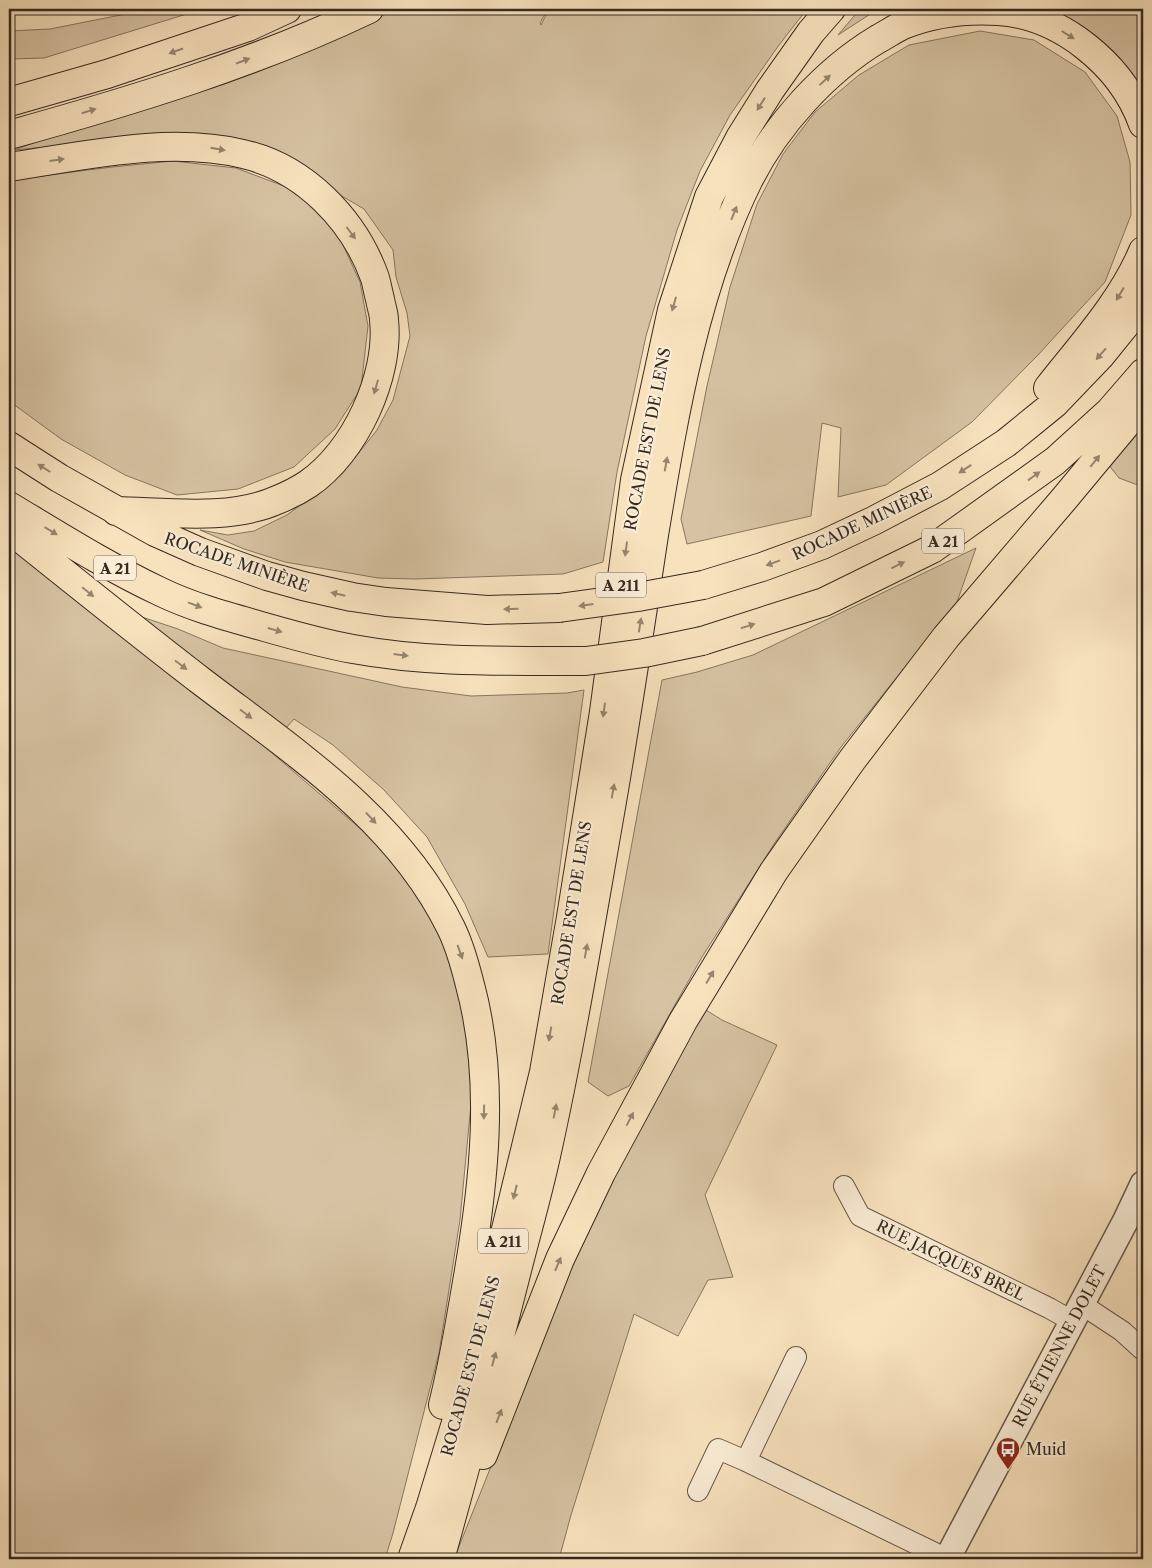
<svg xmlns="http://www.w3.org/2000/svg" width="1152" height="1568" viewBox="0 0 1152 1568" font-family="'Libre Caslon Text',serif">
<rect width="100%" height="100%" fill="#f8e2be"/>
<filter id="stains"><feTurbulence type="fractalNoise" baseFrequency=".004" numOctaves="4"/><feColorMatrix values="0 0 0 0 .2 0 0 0 0 .09 0 0 0 0 .02 0 0 0 .5 -.17"/></filter>
<radialGradient id="worn" r=".72"><stop offset=".6" stop-color="#630" stop-opacity="0"/><stop offset="1" stop-color="#630" stop-opacity=".3"/></radialGradient>
<!-- green -->
<path fill="#d7c3a3" stroke="#867662" d="M 151,9 L 203,9 L 44,58 L 9,59 L 9,31 L 50,29 Z
M 397,9 L 548,9 L 540,23 L 541,25 L 549,9 L 807,9 L 779,45 L 730,115 L 700,171 L 677,230 L 646,336 L 617,472 L 603,562 L 563,574 L 415,579 L 378,578 L 285,562 L 244,549 L 200,530 L 228,535 L 254,531 L 287,515 L 342,474 L 377,430 L 393,400 L 410,336 L 407,313 L 396,277 L 393,250 L 364,209 L 335,192 L 179,135 L 14,150 L 375,19 Z
M 860,9 L 878,9 L 838,35 Z
M 1053,9 L 1143,9 L 1143,89 L 1118,56 L 1084,27 Z
M 980,31 L 1034,40 L 1085,72 L 1117,116 L 1130,162 L 1131,215 L 1105,282 L 1037,356 L 972,422 L 886,485 L 838,497 L 841,428 L 822,423 L 811,516 L 687,544 L 681,519 L 707,386 L 730,287 L 757,204 L 783,154 L 815,112 L 859,75 L 909,45 Z
M 173,161 L 236,168 L 297,191 L 338,234 L 360,282 L 368,326 L 361,388 L 335,429 L 294,467 L 238,489 L 177,495 L 125,475 L 61,439 L 9,401 L 9,180 L 112,167 Z
M 1143,422 L 1143,487 L 1119,478 L 1108,464 Z
M 9,546 L 265,747 L 384,849 L 440,922 L 471,1040 L 471,1104 L 460,1220 L 439,1353 L 393,1533 L 385,1559 L 9,1559 Z
M 976,548 L 957,602 L 841,747 L 776,841 L 702,957 L 629,1086 L 608,1096 L 588,1082 L 662,680 L 697,672 L 753,655 Z
M 139,616 L 178,629 L 223,648 L 402,687 L 471,696 L 567,693 L 584,690 L 548,954 L 488,957 L 465,904 L 427,837 L 384,790 L 333,745 L 294,719 L 286,728 Z
M 701,1007 L 722,1020 L 777,1045 L 705,1195 L 733,1277 L 708,1280 L 678,1336 L 634,1314 L 571,1515 L 559,1559 L 454,1559 L 563,1286 L 601,1201 Z"/>
<g fill="none" stroke-linecap="round" stroke-linejoin="round">
<!-- minor casing -->
<g stroke="#665848" stroke-width="22">
<path id="minor" d="M 844,1186 L 860,1216 L 1049,1308 L 1072,1321
M 1081,1304 L 1122,1331 L 1143,1350
M 746,1461 L 796,1357
M 698,1491 L 718,1449 L 746,1461 L 947,1559"/>
</g>
<!-- tertiary casing -->
<g stroke="#665848" stroke-width="28">
<path id="tertiary" d="M 947,1559 L 1126,1220 L 1143,1184"/>
</g>
<!-- motorway casing -->
<g stroke="#352a20" stroke-width="30">
<path id="motorway" d="M 9,102 L 107,74 L 248,27 L 287,9
M 9,135 C 131,101 254,64 369,9
M 9,167 C 84,156 168,136 243,154 C 304,168 354,219 375,278 C 377,285 378,292 380,299 C 381,306 384,313 384,320 C 390,376 355,452 308,484 C 299,490 287,496 277,500 C 230,521 166,512 116,511
M 1048,388 C 1081,346 1123,300 1143,251
M 9,446 L 59,478 L 155,532 L 200,552 L 267,576 L 303,586 L 352,597 L 386,602 L 487,610 L 559,608
M 9,506 C 59,536 108,567 161,592 C 190,606 222,615 254,624 C 286,633 319,643 353,649 C 418,661 483,661 549,661
M 9,529 C 73,580 136,631 201,681 C 294,752 398,819 451,928 C 460,946 465,965 470,985 C 496,1081 484,1185 467,1282 C 460,1324 453,1365 443,1405
M 703,585 L 762,567 L 822,545 L 873,521 L 940,486 L 1006,443 L 1054,404 L 1101,355 L 1143,303
M 702,641 L 824,602 L 932,549 L 1055,461 L 1110,411 L 1143,373
M 483,1455 L 560,1259 L 601,1173 L 683,1021 L 774,871 L 852,760 L 946,637 L 1064,499 L 1143,404
M 412,1559 L 430,1508 L 472,1370 L 544,1072 L 571,917 L 604,712 L 635,480 L 672,310 L 709,197 L 740,138 L 770,90 L 811,32 L 831,9
M 440,1559 C 466,1466 491,1372 515,1278 C 525,1238 537,1197 546,1156 C 571,1043 590,927 610,813 C 626,721 640,628 654,535 C 674,415 694,291 748,181 C 776,125 825,71 878,39 C 886,35 894,29 903,25 C 933,13 966,9 998,11 C 1061,15 1122,65 1143,124"/>
</g>
<!-- minor -->
<use href="#minor" stroke="#faecd5" stroke-width="20"/>
<!-- tertiary -->
<use href="#tertiary" stroke="#faecd5" stroke-width="25"/>
<!-- motorway -->
<use href="#motorway" stroke="#f8e2be" stroke-width="28"/>
<!-- motorway-bridge casing -->
<g stroke="#352a20" stroke-width="30" stroke-linecap="butt">
<path id="motorway-bridge" d="M 559,608 L 638,597 L 703,585
M 549,661 L 586,661 L 644,653 L 702,641"/>
</g>
<!-- motorway-bridge -->
<use href="#motorway-bridge" stroke="#f8e2be" stroke-width="28"/>
</g>
<!-- one-way arrows -->
<defs><path id="oneway-solid" d="M-6-.8H1V-3.2L6.5 0L1 3.2V.8H-6Z" transform="scale(1.25)"/></defs>
<g fill="#96866f">
<use href="#oneway-solid" transform="translate(1068 35) rotate(32)"/>
<use href="#oneway-solid" transform="translate(176 51) rotate(161)"/>
<use href="#oneway-solid" transform="translate(243 61) rotate(-21)"/>
<use href="#oneway-solid" transform="translate(825 80) rotate(-43)"/>
<use href="#oneway-solid" transform="translate(761 104) rotate(122)"/>
<use href="#oneway-solid" transform="translate(89 111) rotate(-17)"/>
<use href="#oneway-solid" transform="translate(218 149) rotate(10)"/>
<use href="#oneway-solid" transform="translate(57 160) rotate(-8)"/>
<use href="#oneway-solid" transform="translate(734 213) rotate(-68)"/>
<use href="#oneway-solid" transform="translate(351 233) rotate(53)"/>
<use href="#oneway-solid" transform="translate(1120 294) rotate(121)"/>
<use href="#oneway-solid" transform="translate(674 304) rotate(106)"/>
<use href="#oneway-solid" transform="translate(1101 354) rotate(131)"/>
<use href="#oneway-solid" transform="translate(376 387) rotate(106)"/>
<use href="#oneway-solid" transform="translate(1095 461) rotate(-51)"/>
<use href="#oneway-solid" transform="translate(666 464) rotate(-80)"/>
<use href="#oneway-solid" transform="translate(44 468) rotate(-148)"/>
<use href="#oneway-solid" transform="translate(965 469) rotate(147)"/>
<use href="#oneway-solid" transform="translate(1034 476) rotate(-36)"/>
<use href="#oneway-solid" transform="translate(51 531) rotate(31)"/>
<use href="#oneway-solid" transform="translate(626 549) rotate(98)"/>
<use href="#oneway-solid" transform="translate(773 563) rotate(160)"/>
<use href="#oneway-solid" transform="translate(898 565) rotate(-26)"/>
<use href="#oneway-solid" transform="translate(88 592) rotate(39)"/>
<use href="#oneway-solid" transform="translate(338 594) rotate(-167)"/>
<use href="#oneway-solid" transform="translate(195 605) rotate(21)"/>
<use href="#oneway-solid" transform="translate(586 605) rotate(172)"/>
<use href="#oneway-solid" transform="translate(511 609) rotate(179)"/>
<use href="#oneway-solid" transform="translate(640 625) rotate(-81)"/>
<use href="#oneway-solid" transform="translate(748 626) rotate(-18)"/>
<use href="#oneway-solid" transform="translate(275 630) rotate(16)"/>
<use href="#oneway-solid" transform="translate(401 655) rotate(7)"/>
<use href="#oneway-solid" transform="translate(181 665) rotate(37)"/>
<use href="#oneway-solid" transform="translate(604 710) rotate(98)"/>
<use href="#oneway-solid" transform="translate(246 714) rotate(37)"/>
<use href="#oneway-solid" transform="translate(613 791) rotate(-80)"/>
<use href="#oneway-solid" transform="translate(371 818) rotate(47)"/>
<use href="#oneway-solid" transform="translate(586 951) rotate(-80)"/>
<use href="#oneway-solid" transform="translate(460 952) rotate(70)"/>
<use href="#oneway-solid" transform="translate(710 977) rotate(-59)"/>
<use href="#oneway-solid" transform="translate(550 1034) rotate(100)"/>
<use href="#oneway-solid" transform="translate(555 1111) rotate(-79)"/>
<use href="#oneway-solid" transform="translate(484 1112) rotate(91)"/>
<use href="#oneway-solid" transform="translate(630 1119) rotate(-62)"/>
<use href="#oneway-solid" transform="translate(515 1192) rotate(104)"/>
<use href="#oneway-solid" transform="translate(558 1264) rotate(-67)"/>
<use href="#oneway-solid" transform="translate(494 1359) rotate(-75)"/>
<use href="#oneway-solid" transform="translate(499 1416) rotate(-69)"/>
</g>
<!-- icons -->
<defs>
<g id="bus-pin" transform="scale(1.25)"><path d="M0 17L-7.5 6A9.5 9.5 0 1 1 7.5 6Z" fill="#8f2418" stroke="#faecd5"/><path d="M-5-6H5V4H4V6H2V4H-2V6H-4V4H-5ZM-3.5-4V0h7V-4ZM-3.5 1.2v1.5H-2V1.2ZM2 1.2v1.5H3.5V1.2Z" fill="#fff"/></g>
</defs>
<g fill-rule="evenodd">
<use href="#bus-pin" x="1008" y="1449"/>
</g>
<g text-anchor="middle" dominant-baseline="central" stroke-width="4.5" stroke-linejoin="round" paint-order="stroke">
<!-- shield labels -->
<g fill="#faecd5" stroke="#706456" stroke-width="1">
<rect x="922" y="528.5" width="42" height="25" rx="4"/>
<rect x="94" y="555.5" width="42" height="25" rx="4"/>
<rect x="596" y="572.5" width="50" height="25" rx="4"/>
<rect x="478" y="1228.5" width="50" height="25" rx="4"/>
</g>
<g font-size="15" font-weight="bold" fill="#352a20">
<text x="943" y="541">A 21</text>
<text x="115" y="568">A 21</text>
<text x="621" y="585">A 211</text>
<text x="503" y="1241">A 211</text>
</g>
<!-- street labels -->
<g font-size="16" fill="#352a20" stroke="#faecd5">
<text transform="translate(647 439) rotate(-79)">ROCADE EST DE LENS</text>
<text transform="translate(862 523) rotate(-25)">ROCADE MINIÈRE</text>
<text transform="translate(237 562) rotate(19)">ROCADE MINIÈRE</text>
<text transform="translate(571 913) rotate(-81)">ROCADE EST DE LENS</text>
<text transform="translate(951 1260) rotate(26)">RUE JACQUES BREL</text>
<text transform="translate(1059 1346) rotate(-62)">RUE ÉTIENNE DOLET</text>
<text transform="translate(470 1366) rotate(-75)">ROCADE EST DE LENS</text>
</g>
<!-- poi labels -->
<g font-size="16" fill="#352a20" stroke="#faecd5" text-anchor="start">
<text x="1026" y="1449">Muid</text>
</g>
</g>
<!-- margin -->
<rect width="1152" height="1568" fill="none" stroke="#f8e2be" stroke-width="30"/>
<rect x="10" y="10" width="1132" height="1548" fill="none" stroke="#352a20" stroke-width="2.5"/>
<rect x="15" y="15" width="1122" height="1538" fill="none" stroke="#352a20"/>
<rect width="100%" height="100%" filter="url(#stains)"/>
<rect width="100%" height="100%" fill="url(#worn)"/>
</svg>
